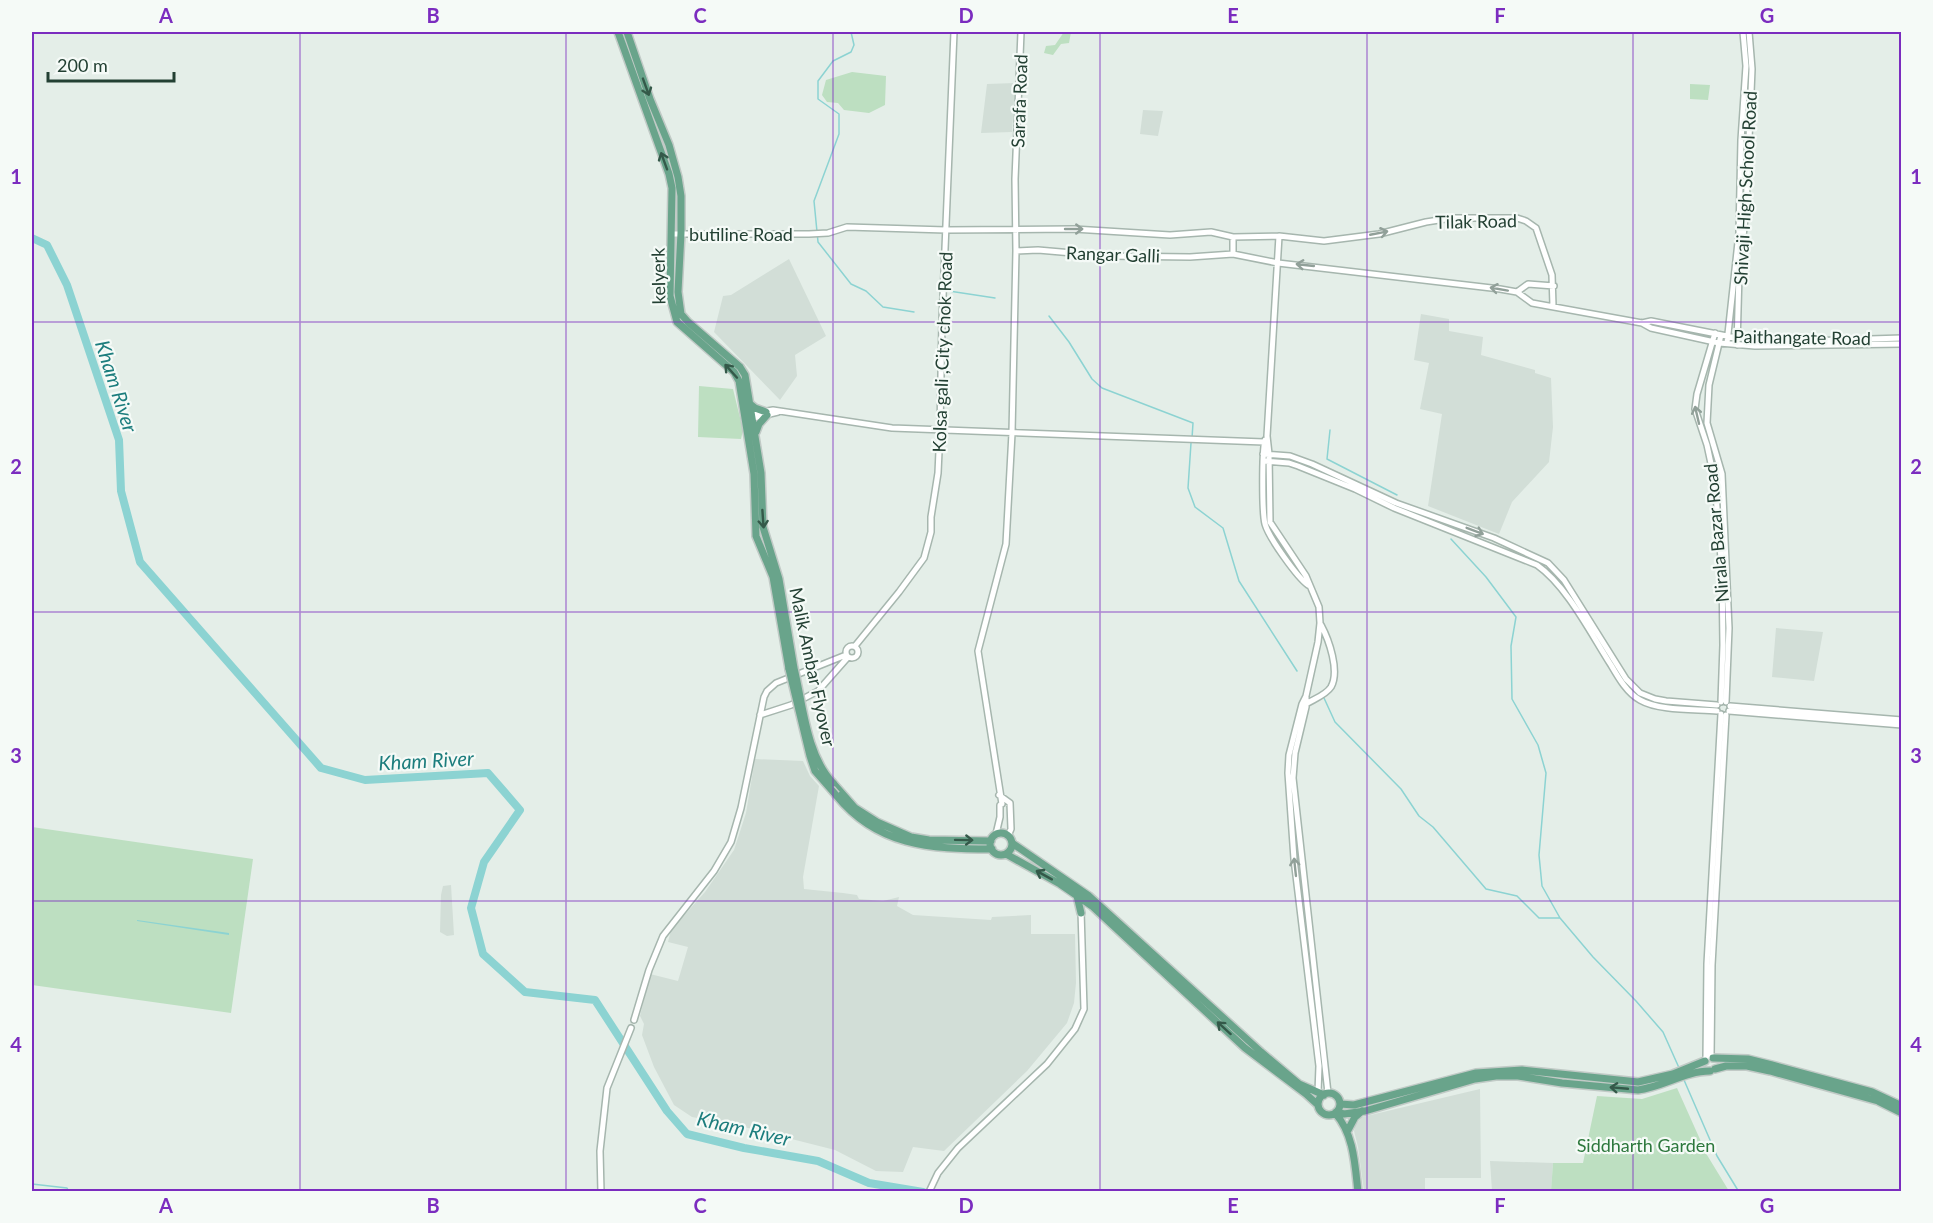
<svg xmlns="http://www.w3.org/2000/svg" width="1933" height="1223" viewBox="0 0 1933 1223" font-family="Lato,sans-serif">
<rect width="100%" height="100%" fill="#e4eee8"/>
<!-- built -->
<path fill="#d2ded7" d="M 1015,83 L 1012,132 L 981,133 L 987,84 Z
M 1143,110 L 1163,111 L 1158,136 L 1140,134 Z
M 789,259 L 826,336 L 795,355 L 797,376 L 780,400 L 714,332 L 723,296 L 731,295 Z
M 1421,314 L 1449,319 L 1449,331 L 1483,337 L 1481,355 L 1535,370 L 1535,373 L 1551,378 L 1553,427 L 1549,462 L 1512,502 L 1499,534 L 1428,506 L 1442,414 L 1420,409 L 1429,363 L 1414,360 Z
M 1776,628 L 1823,632 L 1814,681 L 1772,677 Z
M 755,759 L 803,761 L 810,776 L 819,786 L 803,877 L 804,889 L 843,893 L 857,895 L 859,899 L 883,901 L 899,897 L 897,906 L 913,915 L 991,920 L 992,917 L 1031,915 L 1031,934 L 1075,934 L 1076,983 L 1074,1003 L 1067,1023 L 1027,1071 L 944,1151 L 913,1147 L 903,1172 L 876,1171 L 835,1150 L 736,1125 L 692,1117 L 674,1105 L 654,1067 L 642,1035 L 644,1024 L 640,1016 L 650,974 L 678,981 L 688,947 L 668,942 L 671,930 L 705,892 L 734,850 L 746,813 Z
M 451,885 L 454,935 L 447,936 L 440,932 L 441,895 L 443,886 Z
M 1480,1089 L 1481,1178 L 1425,1178 L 1425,1191 L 1364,1191 L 1358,1147 L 1354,1131 L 1355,1126 L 1362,1117 Z
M 1490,1161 L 1553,1163 L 1551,1191 L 1492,1191 Z"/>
<!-- green -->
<path fill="#bddfc1" d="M 1064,32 L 1071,32 L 1069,43 L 1061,44 L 1053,55 L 1044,53 L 1046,46 L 1055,45 Z
M 852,72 L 886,76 L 885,105 L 869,113 L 844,110 L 838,103 L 827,102 L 822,95 L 826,80 Z
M 1690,84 L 1710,85 L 1708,100 L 1690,99 Z
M 699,386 L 733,389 L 743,430 L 741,439 L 698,437 Z
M 32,827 L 253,859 L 231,1013 L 32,985 Z
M 1677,1088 L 1707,1155 L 1729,1191 L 1551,1191 L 1553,1163 L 1583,1163 L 1597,1096 L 1642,1099 Z"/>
<!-- water -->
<path fill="#8cd3d2" d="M 137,920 L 229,933 L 229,935 L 137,921 Z"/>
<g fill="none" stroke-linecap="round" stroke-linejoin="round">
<!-- stream -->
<path stroke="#8cd3d2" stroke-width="1.5" d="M 851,32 L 854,45 L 851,52 L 833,61 L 818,81 L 818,99 L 839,114 L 839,134 L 814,201 L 818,242 L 851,284 L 866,291 L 883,307 L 914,312
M 949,291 L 995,298
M 1049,316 L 1069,342 L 1092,379 L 1102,388 L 1193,423 L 1192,438
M 1330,430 L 1327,459 L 1397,495
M 1191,443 L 1188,488 L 1195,507 L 1223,528 L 1239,581 L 1297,671
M 1451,539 L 1486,577 L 1516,617 L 1511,646 L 1512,699 L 1538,745 L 1546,773 L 1539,855 L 1542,886 L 1560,918
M 1324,698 L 1335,722 L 1401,789 L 1419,816 L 1433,827 L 1486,889 L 1517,896 L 1539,918 L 1560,918 L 1593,957 L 1636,1001 L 1663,1032 L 1680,1070
M 1684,1080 L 1717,1156 L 1739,1192
M 32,1184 L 67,1188 L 69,1192"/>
<!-- river -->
<path stroke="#8cd3d2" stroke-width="8" d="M 32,238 L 47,245 L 67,285 L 119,440 L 121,491 L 140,562 L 321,768 L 365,780 L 488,773 L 520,810 L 484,862 L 471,908 L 483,954 L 525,992 L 595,1000 L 667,1111 L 687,1134 L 744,1148 L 818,1161 L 869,1183 L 923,1192"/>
<!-- minor casing -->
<g stroke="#a6b6ae" stroke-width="8">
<path id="minor" d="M 672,234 L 809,234 L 828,233 L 847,227 L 946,230 L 1074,229 L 1170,235 L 1211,232 L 1233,237 L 1279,236 L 1324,241 L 1379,234 L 1426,222 L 1452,218 L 1517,218 L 1526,221 L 1536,228 L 1552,275 L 1553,306
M 1279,236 L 1267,436 L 1269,454 L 1270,522 L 1306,576 L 1319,607 L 1320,623 L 1318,642 L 1306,696 L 1306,707 L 1295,753 L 1293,778 L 1328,1093
M 1233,237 L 1233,254
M 1016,251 L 1038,250 L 1107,256 L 1190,257 L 1233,254 L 1278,263 L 1500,289 L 1517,292 L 1532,303 L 1642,323 L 1651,321 L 1737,338 L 1806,341 L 1902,338
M 1517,292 L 1528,284 L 1554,286
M 1642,323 L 1651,328 L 1719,343 L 1755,346 L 1902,344
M 1715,333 L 1697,394 L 1695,409 L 1707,445 L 1715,482 L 1722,572 L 1723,645 L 1721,702
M 1721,335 L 1709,385 L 1707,423 L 1722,474 L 1729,628 L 1726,702
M 1727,343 L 1739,233 L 1741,140 L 1746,66 L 1743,32
M 1737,345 L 1739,274 L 1746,209 L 1752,69 L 1749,32
M 748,414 L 773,410 L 892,428 L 1264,442
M 749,419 L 778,412
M 1265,440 C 1262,452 1262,512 1265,524 C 1269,538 1297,577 1308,585
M 1263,454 L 1290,456 L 1312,464 L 1396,503 L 1494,538 L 1548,563 L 1564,580 L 1626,679 L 1640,693 L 1655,699 L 1666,701 L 1717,705
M 1263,461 L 1289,463 L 1298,466 L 1355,489 L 1394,508 L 1537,565 C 1567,586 1591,634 1611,665 C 1618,677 1627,693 1640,700 C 1659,711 1695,709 1717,711
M846 652a6 6 0 1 1 12 0a6 6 0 1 1-12 0Z
M 855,646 L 899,592 L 924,558 L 931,532 L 931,517 L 938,473 L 940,429 L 942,321 L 954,32
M 1306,696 L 1302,704 L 1289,755 L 1288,773 L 1294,859 L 1319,1066 L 1318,1092
M 1306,704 C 1314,699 1326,695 1331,687 C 1340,671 1329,640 1321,625
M 1730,706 L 1902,720
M 1729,711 L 1902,725
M 760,715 L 791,705 L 818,691 L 848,657
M 999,795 L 1010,803 L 1011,829 L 1008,836
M 996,834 L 1000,817 L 1000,805 L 1002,804 L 978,651 L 1006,544 L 1012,433 L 1016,251 L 1015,179 L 1021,32
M 634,1020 L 649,970 L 663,936 L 714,871 L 731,842 L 741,808 L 764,697 L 767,691 L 776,683 L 846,655
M 1711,1057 L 1712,965 L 1726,715
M 1706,1059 L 1707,964 L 1721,714
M 601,1192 L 600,1151 L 607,1088 L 631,1028
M 929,1192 L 938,1173 L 958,1148 L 1047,1064 L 1075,1029 L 1084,1009 L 1081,911"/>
</g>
<!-- major casing -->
<g stroke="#c1cac6" stroke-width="10">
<path id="major" d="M 618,32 L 669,174 L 672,188 L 670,296 L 677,322 L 734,372 L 739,381 L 754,474 L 756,536 L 773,577 L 789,669
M 627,32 L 650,99 L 669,145 L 678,177 L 681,196 L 681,233 L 678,292 L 681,314 L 688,322 L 740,367 L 745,375 L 761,473 L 763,527 L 779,579 L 794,668
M 750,404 L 755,408 L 766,412
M 756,432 L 759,424 L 767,415
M 833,783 L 855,808 L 877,822 L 911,837 L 929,840 L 991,841
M 836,795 C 877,846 930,849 992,849
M990 844a11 11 0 1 1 22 0a11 11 0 1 1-22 0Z
M 1012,843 L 1089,896 L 1261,1052 L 1299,1084 L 1324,1095
M 1006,854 L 1060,884 L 1092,906 L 1245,1048 L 1306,1094 L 1318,1105
M 1077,896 L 1081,913
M 1713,1058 L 1748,1059 L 1772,1065 L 1872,1092 L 1902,1106
M 1715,1069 L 1726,1066 L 1747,1066 L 1770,1071 L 1878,1101 L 1902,1113
M1318 1104a11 11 0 1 1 22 0a11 11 0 1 1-22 0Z
M 1340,1104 L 1354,1105 L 1476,1073 L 1522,1070 L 1638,1082 L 1673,1074 L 1705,1061
M 1336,1112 L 1344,1114 L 1365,1111 L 1475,1079 L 1496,1076 L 1518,1076 L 1562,1083 L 1638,1090 C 1663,1087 1685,1071 1710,1071
M 1335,1113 C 1354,1134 1355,1165 1358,1192
M 1347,1132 L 1355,1117 L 1362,1111"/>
</g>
<!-- minor -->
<use href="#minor" stroke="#fff" stroke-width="5"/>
<!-- major -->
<use href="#major" stroke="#69a48b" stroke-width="7"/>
<!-- major-bridge casing -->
<g stroke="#c1cac6" stroke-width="10" stroke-linecap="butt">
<path id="major-bridge" d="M 794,668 C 803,704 806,755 833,783
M 789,669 L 810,756 L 815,771 L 836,795"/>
</g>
<!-- major-bridge -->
<use href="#major-bridge" stroke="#69a48b" stroke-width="7"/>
</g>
<!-- one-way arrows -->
<defs><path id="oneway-shaft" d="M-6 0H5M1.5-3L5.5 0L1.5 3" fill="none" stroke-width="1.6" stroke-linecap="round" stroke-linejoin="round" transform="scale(1.5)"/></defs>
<g stroke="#345949">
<use href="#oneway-shaft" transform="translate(646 87) rotate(70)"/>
<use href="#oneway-shaft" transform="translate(664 161) rotate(-110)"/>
<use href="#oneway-shaft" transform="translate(731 371) rotate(-132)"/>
<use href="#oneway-shaft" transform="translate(763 519) rotate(86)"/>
<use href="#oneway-shaft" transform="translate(964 840) rotate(1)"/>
<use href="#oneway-shaft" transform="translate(1044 875) rotate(-151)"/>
<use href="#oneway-shaft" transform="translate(1224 1028) rotate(-138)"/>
<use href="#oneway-shaft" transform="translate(1619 1088) rotate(-175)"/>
</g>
<g stroke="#91a099">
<use href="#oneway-shaft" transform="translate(1074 229)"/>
<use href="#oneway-shaft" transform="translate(1379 233) rotate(-11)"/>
<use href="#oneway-shaft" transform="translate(1305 265) rotate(-174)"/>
<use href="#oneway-shaft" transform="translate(1499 289) rotate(-170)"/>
<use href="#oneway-shaft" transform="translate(1697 415) rotate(-103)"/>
<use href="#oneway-shaft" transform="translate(1475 531) rotate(21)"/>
<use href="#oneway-shaft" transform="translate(1295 867) rotate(-96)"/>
</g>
<!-- grid -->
<path fill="none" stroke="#7b2cbf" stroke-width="1.5" stroke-opacity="0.55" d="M 300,32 L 300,1192M 566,32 L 566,1192M 833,32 L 833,1192M 1100,32 L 1100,1192M 1367,32 L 1367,1192M 1633,32 L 1633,1192M 32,322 L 1902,322M 32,612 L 1902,612M 32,901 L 1902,901"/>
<g text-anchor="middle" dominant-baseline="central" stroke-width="4.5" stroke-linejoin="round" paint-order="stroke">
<!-- street labels -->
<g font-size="18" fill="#234033" stroke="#f5faf7">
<text transform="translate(1019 101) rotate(-88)">Sarafa Road</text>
<text transform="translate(1745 188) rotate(-87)">Shivaji High School Road</text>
<text transform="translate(1476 221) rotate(-1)">Tilak Road</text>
<text x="741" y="234">butiline Road</text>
<text transform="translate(1113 254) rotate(2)">Rangar Galli</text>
<text transform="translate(658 276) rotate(-91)">kelyerk</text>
<text transform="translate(1802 337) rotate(1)">Paithangate Road</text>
<text transform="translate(942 352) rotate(-88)">Kolsa gali ,City chok Road</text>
<text transform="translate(1716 533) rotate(-95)">Nirala Bazar Road</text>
<text transform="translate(813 667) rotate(78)">Malik Ambar Flyover</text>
</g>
<!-- park labels -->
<g font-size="18" fill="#2d783d" stroke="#f5faf7">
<text x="1646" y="1145">Siddharth Garden</text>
</g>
<!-- water labels -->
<g font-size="20" font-style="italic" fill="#1c7d7d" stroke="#f5faf7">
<text transform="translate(117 386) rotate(72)">Kham River</text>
<text transform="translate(426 760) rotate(-3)">Kham River</text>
<text transform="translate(744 1128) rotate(13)">Kham River</text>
</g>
</g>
<!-- border -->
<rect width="1933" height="1223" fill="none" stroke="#f5faf7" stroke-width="66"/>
<!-- scale -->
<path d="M48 72v9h126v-9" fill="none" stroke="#234033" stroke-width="3"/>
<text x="57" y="72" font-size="18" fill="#234033" stroke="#f5faf7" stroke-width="4.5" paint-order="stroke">200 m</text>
<rect x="33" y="33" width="1867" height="1157" fill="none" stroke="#7b2cbf" stroke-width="2"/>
<g font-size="20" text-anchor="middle" font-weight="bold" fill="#7b2cbf">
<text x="166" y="23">A</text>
<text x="433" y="23">B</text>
<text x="700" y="23">C</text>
<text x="966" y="23">D</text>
<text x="1233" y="23">E</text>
<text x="1500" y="23">F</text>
<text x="1767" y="23">G</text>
<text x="16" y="184">1</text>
<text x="1916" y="184">1</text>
<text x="16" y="474">2</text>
<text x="1916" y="474">2</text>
<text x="16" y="763">3</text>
<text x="1916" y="763">3</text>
<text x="16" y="1052">4</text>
<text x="1916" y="1052">4</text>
<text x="166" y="1213">A</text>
<text x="433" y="1213">B</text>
<text x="700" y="1213">C</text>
<text x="966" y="1213">D</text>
<text x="1233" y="1213">E</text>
<text x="1500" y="1213">F</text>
<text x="1767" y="1213">G</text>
</g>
</svg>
